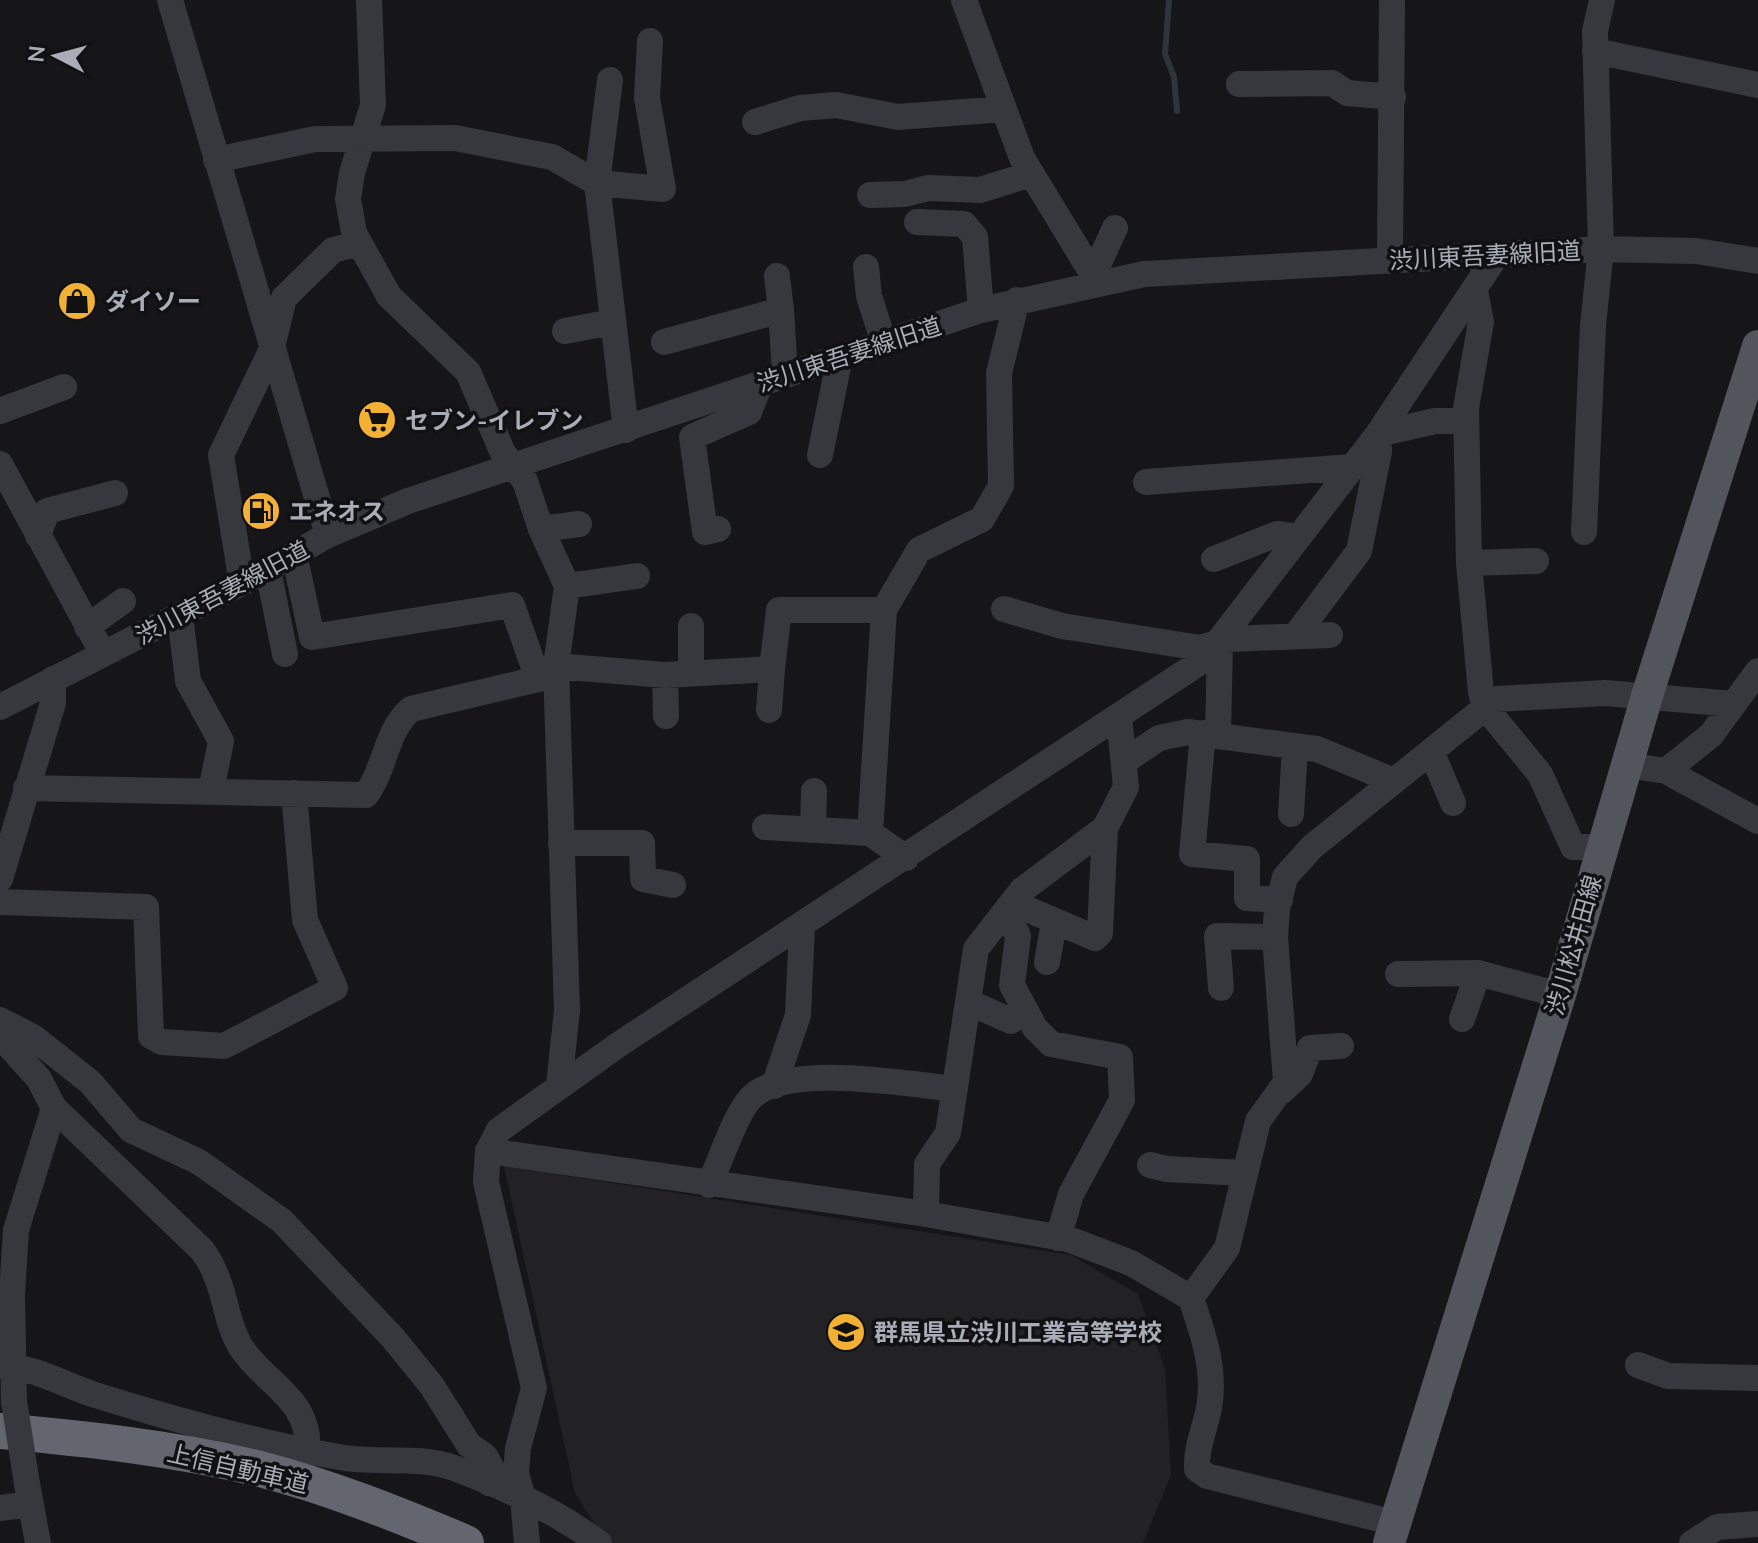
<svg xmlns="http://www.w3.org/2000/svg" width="1758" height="1543" viewBox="0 0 1758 1543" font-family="Mulish,'Noto Sans JP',sans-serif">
<rect width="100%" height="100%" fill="#161618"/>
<!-- built -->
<path fill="#222225" d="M 504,1166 L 1071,1255 L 1138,1294 L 1165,1369 L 1171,1475 L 1143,1543 L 614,1543 L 602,1536 L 575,1493 Z"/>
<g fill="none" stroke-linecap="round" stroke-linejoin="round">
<!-- stream -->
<path stroke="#2c353c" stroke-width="6" d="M 1169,0 L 1165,54 L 1174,77 L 1177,111"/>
<!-- minor -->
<path stroke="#37383d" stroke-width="26" d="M 170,0 L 328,535
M 369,0 L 373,105 L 352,173 L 348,199 L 354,233 L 389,296 L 468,372 L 503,453 L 525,481 L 541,529 L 567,586 L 556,666 L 567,1010 L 559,1085
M 964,0 L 1022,158 L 1098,283
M 1595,51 L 1758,85
M 610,80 L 597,183 L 626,430
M 1239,84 L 1332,83 L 1347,93 L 1393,97
M 755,122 L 800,108 L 836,105 L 898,117 L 1004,109
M 216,160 L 315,139 L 455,138 L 552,157 L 597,183 L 663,189 L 647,98 L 650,41
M 870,195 L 905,194 L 928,188 L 980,190 L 1031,174
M 917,222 L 964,224 L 975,237 L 981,310
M 1390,261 L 1392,0
M 866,267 L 869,296 L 884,343
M 1098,283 L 1097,267 L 1115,228
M 1475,291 L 1481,322 L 1466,408 L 1469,563 L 1481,692 L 1485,707 L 1540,774 L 1573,847 L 1601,847
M 781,310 L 785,374
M 565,331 L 612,322
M 664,342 L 781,310 L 777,276
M 0,411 L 64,387
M 820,455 L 840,357
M 0,464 L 103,654
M 1146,482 L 1352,467
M 541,529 L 579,524
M 718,529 L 705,532 L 692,437 L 749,412 L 760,384
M 1584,532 L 1593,325 L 1601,249 L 1595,31 L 1602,0
M 38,536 L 47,511 L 115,493
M 294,554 L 312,637 L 512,605 L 538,679
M 1214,559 L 1277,534 L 1299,537
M 1469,563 L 1536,561
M 268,570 L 285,654
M 242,583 L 221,455 L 271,351 L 284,298 L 333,250 L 359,243
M 567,586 L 637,576
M 1004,609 L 1062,626 L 1200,648 L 1231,639 L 1330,635
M 180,615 L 188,681 L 221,741 L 211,791
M 691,626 L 691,673
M 87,627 L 123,601
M 1296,635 L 1359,551 L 1379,452 L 1378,434 L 1435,421 L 1466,421
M 665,675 L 666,716
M 0,707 L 242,583 L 328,535 L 408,501 L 981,310 L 1144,274 L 1601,249 L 1696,251 L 1758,261
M 769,710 L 772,669
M 1203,733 L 1192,854 L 1247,859 L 1247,898 L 1280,900
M 1218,736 L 1220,641
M 1431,751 L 1453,803
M 1125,761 L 1159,738 L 1188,732 L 1317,749 L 1394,781
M 1627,765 L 1666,771 L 1758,821
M 1666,771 L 1711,735 L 1758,671
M 26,788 L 366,795 C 386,768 385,731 411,709 L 547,677 L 556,666 L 665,675 L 772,669 L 779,610 L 884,610
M 1291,814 L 1295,748
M 765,827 L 870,833 L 906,858
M 813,829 L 814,791
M 870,833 L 884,610 L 919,550 L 982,519 L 1001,486 L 999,373 L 1017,300
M 561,843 L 642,843 L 643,879 L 673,885
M 0,879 L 53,703 L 53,679
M 0,902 L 146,907 L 151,1036 L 162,1042 L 224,1046 L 335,988 L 305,920 L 294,793
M 1013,903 L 1095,938 L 1100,933 L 1105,828
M 1006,912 L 1018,936 L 1012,985 L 1035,1028 L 1051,1044 L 1120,1057 L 1122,1100 L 1071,1194 L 1058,1238
M 1047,962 L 1054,923
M 1478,973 L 1560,995
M 1398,974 L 1478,973 L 1462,1019
M 1221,988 L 1217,936 L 1275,937
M 968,1002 L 1011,1021
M 0,1020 L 33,1037 L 90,1082 L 131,1130 L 199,1162 L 282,1221 L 393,1338 L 432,1386 L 469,1445 L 485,1456 L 492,1469 L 489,1483
M 0,1036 L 39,1079 L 54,1108 L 202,1250 C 227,1284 223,1317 240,1346 C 264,1384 312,1399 307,1451
M 774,1086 L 798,1015 L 802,926
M 1282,1091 L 1300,1074 L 1310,1048 L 1341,1046
M 488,1151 L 926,1214 L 1068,1239 L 1131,1263 L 1191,1298 C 1203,1335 1216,1368 1209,1408 C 1205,1429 1196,1447 1197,1469 L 1207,1476 L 1395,1523
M 1150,1165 L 1167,1169 L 1245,1173
M 709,1185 C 721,1160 733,1120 749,1100 C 780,1061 909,1084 955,1089
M 926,1214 L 927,1164 L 948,1133 L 976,949 L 1022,890 L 1105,828 L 1126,787 L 1119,716
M 1191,1298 L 1227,1248 L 1258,1121 L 1286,1082 L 1275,937 L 1277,909 L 1285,877 L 1312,847 L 1496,699 L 1605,693 L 1733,704
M 1638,1365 L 1668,1376 L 1758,1378
M 0,1366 C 33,1366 62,1384 92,1394 C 172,1419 256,1443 339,1457 C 376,1464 418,1455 454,1468 C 505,1487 554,1510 599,1543
M 14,1401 L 12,1295 L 16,1230 L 54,1108
M 27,1484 L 38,1543
M 0,1508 L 31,1504
M 527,1543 L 523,1498 L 516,1474 L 518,1448 L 534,1388 L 486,1182 L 488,1151 L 499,1130 L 618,1045 L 1205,659 L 1378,434 L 1496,256
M 1692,1543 L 1717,1527 L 1758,1524"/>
<!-- major -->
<path stroke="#53555c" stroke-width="32" d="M 1389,1543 L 1560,995 L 1647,696 L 1758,346"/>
<!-- highway -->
<path stroke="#63666e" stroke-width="36" d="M 0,1431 C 87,1439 174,1448 260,1469 C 330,1487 399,1515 466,1543"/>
<!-- minor-bridge -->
<path stroke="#37383d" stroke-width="26" d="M 14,1401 L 27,1484"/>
</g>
<!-- icons -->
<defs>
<g id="shop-disc" transform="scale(2)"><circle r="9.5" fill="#f2b134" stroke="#111113"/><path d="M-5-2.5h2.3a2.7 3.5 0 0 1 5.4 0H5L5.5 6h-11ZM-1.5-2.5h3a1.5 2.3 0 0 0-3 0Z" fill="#111"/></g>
<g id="supermarket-disc" transform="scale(2)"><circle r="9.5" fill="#f2b134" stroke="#111113"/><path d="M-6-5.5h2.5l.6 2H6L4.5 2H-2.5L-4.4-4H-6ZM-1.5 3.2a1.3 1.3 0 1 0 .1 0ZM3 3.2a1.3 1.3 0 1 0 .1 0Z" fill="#111"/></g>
<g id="fuel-disc" transform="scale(2)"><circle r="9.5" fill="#f2b134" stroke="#111113"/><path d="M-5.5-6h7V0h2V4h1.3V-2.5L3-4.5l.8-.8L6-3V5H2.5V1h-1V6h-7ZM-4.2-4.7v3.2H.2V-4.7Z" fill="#111"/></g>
<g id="school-disc" transform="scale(2)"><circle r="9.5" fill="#f2b134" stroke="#111113"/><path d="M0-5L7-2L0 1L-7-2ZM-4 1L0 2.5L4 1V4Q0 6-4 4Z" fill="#111"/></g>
</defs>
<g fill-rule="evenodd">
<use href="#shop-disc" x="77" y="301"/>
<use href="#supermarket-disc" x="377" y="420"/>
<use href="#fuel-disc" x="261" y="511"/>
<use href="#school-disc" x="846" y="1332"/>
</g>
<g text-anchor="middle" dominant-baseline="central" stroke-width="7" stroke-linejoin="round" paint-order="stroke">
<!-- street labels -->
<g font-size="24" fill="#a8adb8" stroke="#111113">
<text transform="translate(1485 255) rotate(-3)">渋川東吾妻線旧道</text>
<text transform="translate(849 354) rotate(-18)">渋川東吾妻線旧道</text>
<text transform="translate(222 592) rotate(-28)">渋川東吾妻線旧道</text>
<text transform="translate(1573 945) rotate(-74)">渋川松井田線</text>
<text transform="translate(238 1468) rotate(13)">上信自動車道</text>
</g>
<!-- poi labels -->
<g font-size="24" font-weight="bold" fill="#a8adb8" stroke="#111113" text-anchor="start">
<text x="105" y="301">ダイソー</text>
<text x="405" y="420">セブン-イレブン</text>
<text x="289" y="511">エネオス</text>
<text x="874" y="1332">群馬県立渋川工業高等学校</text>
</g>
</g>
<!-- north arrow -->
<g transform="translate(56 56) rotate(276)" stroke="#111113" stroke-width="6" paint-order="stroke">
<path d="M0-6L14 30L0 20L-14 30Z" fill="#a8adb8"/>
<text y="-12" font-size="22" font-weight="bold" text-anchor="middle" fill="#a8adb8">N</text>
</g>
</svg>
